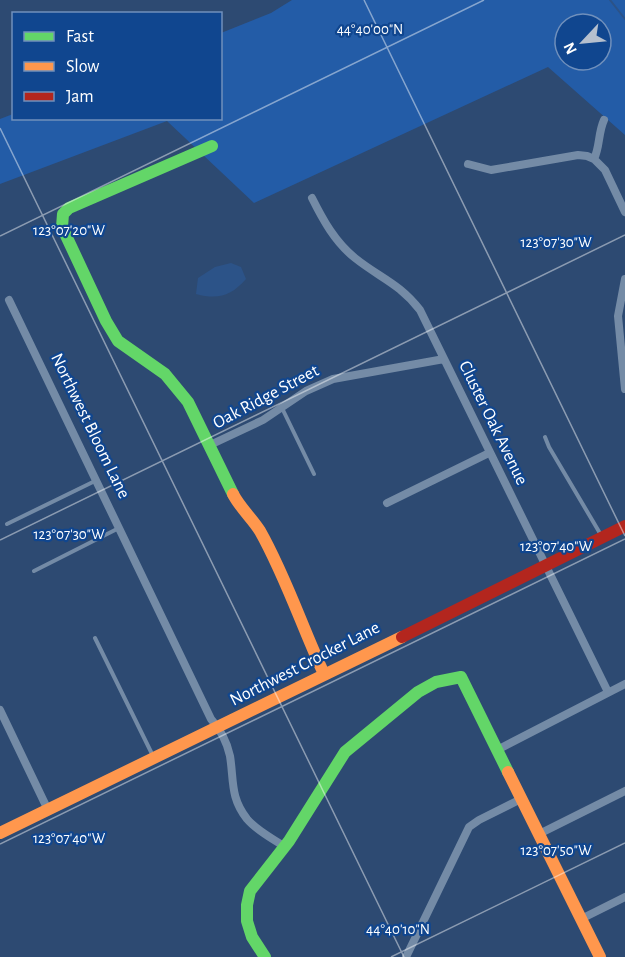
<svg xmlns="http://www.w3.org/2000/svg" width="625" height="957" viewBox="0 0 625 957" font-family="'Alegreya Sans',sans-serif">
<rect width="100%" height="100%" fill="#2d4a72"/>
<!-- green -->
<path fill="#235ca7" fill-rule="evenodd" d="M 292,0 L 625,0 L 625,135 L 548,67 L 254,203 L 167,121 L 0,184 L 0,119 L 13,114 L 14,118 L 220,118 L 221,33 L 271,13 ZM 565,24 L 601,24 L 601,60 L 565,60 Z"/>
<!-- water -->
<path fill="#2c5388" d="M 231,263 L 241,267 L 246,279 C 231,296 218,300 196,294 L 198,278 L 215,267 Z"/>
<g fill="none" stroke-linecap="round" stroke-linejoin="round">
<!-- stream -->
<path stroke="#2c5388" stroke-width="2" d="M 610,0 L 625,19"/>
<!-- lane -->
<path stroke="#748ba6" stroke-width="4" d="M 282,408 L 314,474
M 545,437 L 549,447 L 601,535
M 7,524 L 97,480
M 34,571 L 119,528
M 95,638 L 154,758"/>
<!-- street -->
<path stroke="#748ba6" stroke-width="8" d="M 594,159 C 600,147 598,133 604,120
M 468,164 L 491,170 L 578,155 L 587,156 L 594,159 L 605,170 L 625,212
M 312,198 C 323,220 335,242 355,258 C 380,278 399,283 420,310 L 608,692
M 625,279 L 618,316 L 625,389
M 9,300 L 211,719 C 220,729 227,742 230,756 C 234,781 230,797 247,819 C 257,831 272,838 285,847
M 210,445 L 263,420 L 306,391 L 333,379 L 444,359
M 387,503 L 489,453
M 0,710 L 48,810
M 497,750 L 625,684
M 539,834 L 625,791
M 581,919 L 625,897
M 406,957 L 469,827 L 479,820 L 521,799"/>
<!-- fast -->
<path stroke="#63d668" stroke-width="12" d="M 212,146 L 69,208 L 63,214 L 62,227 L 106,321 L 118,341 L 165,374 L 188,402 L 233,494
M 265,957 L 252,937 L 247,921 L 247,905 L 250,891 L 289,841 L 345,752 L 418,692 L 436,682 L 461,677 L 508,772"/>
<!-- slow -->
<path stroke="#ff974d" stroke-width="12" d="M 233,494 C 240,508 252,518 260,531 C 286,577 302,627 324,674
M 508,772 L 600,957
M 0,833 L 402,637"/>
<!-- jam -->
<path stroke="#b3261e" stroke-width="12" d="M 402,637 L 625,526"/>
</g>
<!-- ticks -->
<path fill="none" stroke="#fff" stroke-width="1.5" stroke-opacity="0.45" d="M 364,0 L 625,536M 0,128 L 404,957M 0,236 L 484,0M 0,540 L 625,235M 0,844 L 625,539M 391,957 L 625,843"/>
<g text-anchor="middle" dominant-baseline="central" stroke-width="4.5" stroke-linejoin="round" paint-order="stroke">
<!-- street labels -->
<g font-size="18" fill="#fff" stroke="#10468f">
<text transform="translate(266 397) rotate(-28)">Oak Ridge Street</text>
<text transform="translate(493 423) rotate(64)">Cluster Oak Avenue</text>
<text transform="translate(90 426) rotate(64)">Northwest Bloom Lane</text>
<text transform="translate(305 664) rotate(-27)">Northwest Crocker Lane</text>
</g>
</g>
<g font-size="15" text-anchor="middle" fill="#fff" stroke="#10468f" stroke-width="4.5" stroke-linejoin="round" paint-order="stroke">
<text x="370" y="34">44°40'00"N</text>
<text x="69" y="235">123°07'20"W</text>
<text x="556" y="247">123°07'30"W</text>
<text x="69" y="539">123°07'30"W</text>
<text x="556" y="551">123°07'40"W</text>
<text x="69" y="843">123°07'40"W</text>
<text x="556" y="855">123°07'50"W</text>
<text x="398" y="934">44°40'10"N</text>
</g>
<!-- legend -->
<rect x="12" y="12" width="210" height="108" fill="#10468f" stroke="#7090bc" stroke-width="1.5"/>
<rect x="24" y="32" width="30" height="9" fill="#63d668" stroke="#7090bc" stroke-width="1.5"/>
<text x="66" y="42" font-size="18" fill="#ffffff">Fast</text>
<rect x="24" y="62" width="30" height="9" fill="#ff974d" stroke="#7090bc" stroke-width="1.5"/>
<text x="66" y="72" font-size="18" fill="#ffffff">Slow</text>
<rect x="24" y="92" width="30" height="9" fill="#b3261e" stroke="#7090bc" stroke-width="1.5"/>
<text x="66" y="102" font-size="18" fill="#ffffff">Jam</text>
<!-- north arrow -->
<g transform="translate(583 42) rotate(244)"><circle r="28" fill="#10468f" stroke="#7090bc" stroke-width="1.5"/>
<path d="M0-4.5L10 22L0 15L-10 22Z" fill="#b6c0ce"/>
<text y="-9" font-size="16" font-weight="bold" text-anchor="middle" fill="#ffffff">N</text>
</g>
</svg>
